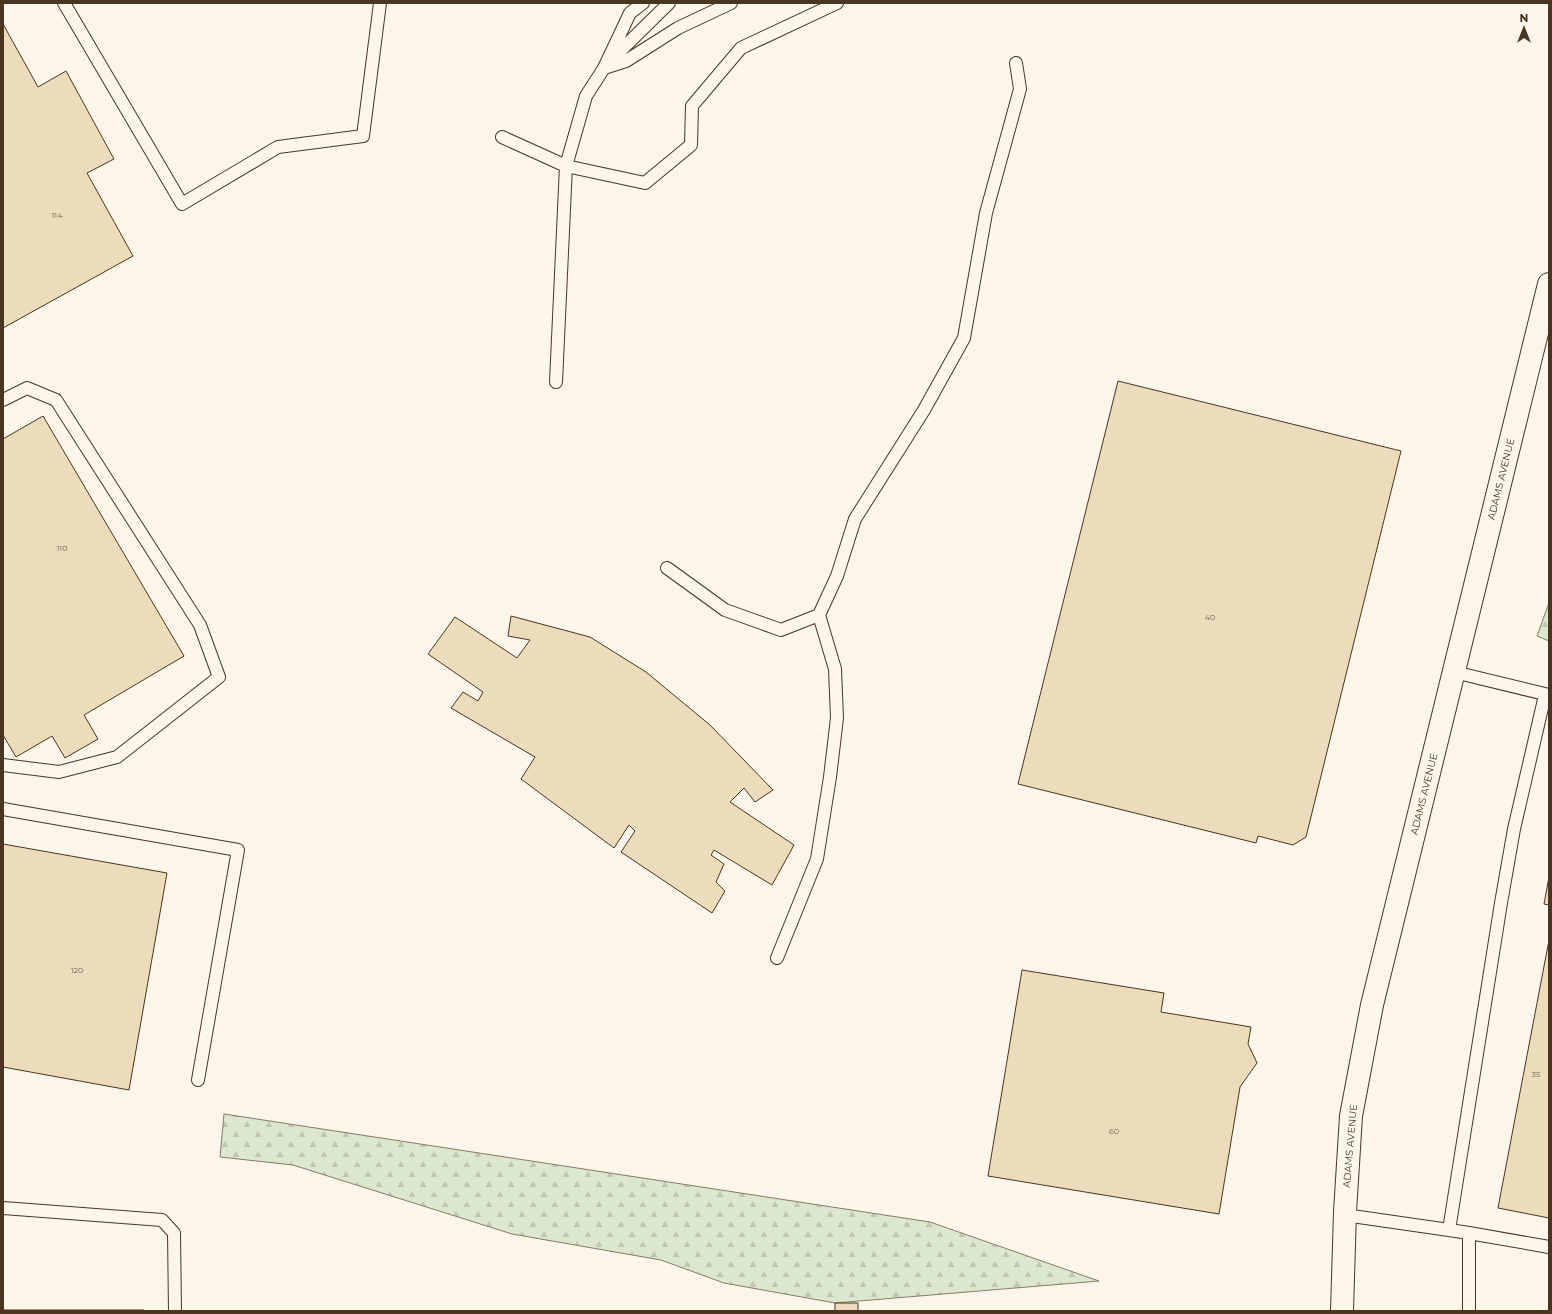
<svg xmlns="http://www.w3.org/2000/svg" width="1552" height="1314" viewBox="0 0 1552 1314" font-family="Montserrat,sans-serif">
<defs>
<pattern id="forest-firs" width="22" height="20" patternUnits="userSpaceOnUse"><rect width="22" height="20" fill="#dce7d0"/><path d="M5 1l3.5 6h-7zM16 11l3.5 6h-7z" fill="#bec7b2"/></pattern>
</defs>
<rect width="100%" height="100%" fill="#fbf6e9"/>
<!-- forest -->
<path fill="url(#forest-firs)" stroke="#887966" d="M 1549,603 L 1549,641 L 1537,636 Z
M 224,1114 L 930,1222 L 1099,1281 L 835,1303 L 724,1283 L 661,1260 L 512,1234 L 293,1165 L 220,1157 Z"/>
<!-- building -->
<path fill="#ecdcbc" stroke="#4a3520" d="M 3,24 L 38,87 L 66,71 L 114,159 L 87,173 L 133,256 L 3,328 Z
M 1118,381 L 1401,451 L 1306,837 L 1293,845 L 1258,836 L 1256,843 L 1018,784 Z
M 43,416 L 184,656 L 84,715 L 98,739 L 65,758 L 52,736 L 16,757 L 3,735 L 3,439 Z
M 511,616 L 590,637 L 646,672 L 710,725 L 773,790 L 755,802 L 744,788 L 730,802 L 794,845 L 772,885 L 714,850 L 711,855 L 724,864 L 716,882 L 725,891 L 712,913 L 621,852 L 635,831 L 629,825 L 614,848 L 521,779 L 535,757 L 451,708 L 463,692 L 478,701 L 483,692 L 428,654 L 455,617 L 517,658 L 530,640 L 508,636 Z
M 3,844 L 167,873 L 129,1090 L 3,1067 Z
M 1549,877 L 1549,905 L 1544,904 Z
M 1549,940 L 1549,1218 L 1498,1208 Z
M 1022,970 L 1164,993 L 1161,1012 L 1251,1027 L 1248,1044 L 1257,1063 L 1240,1087 L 1219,1214 L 988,1176 Z
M 835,1303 L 858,1303 L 858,1311 L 835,1311 Z
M 3,1310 L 144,1310 L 144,1311 L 3,1311 Z"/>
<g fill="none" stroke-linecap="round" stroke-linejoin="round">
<!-- service casing -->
<g stroke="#4a3520" stroke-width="14">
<path id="service" d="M 64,3 L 182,204 L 278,147 L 363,136 L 380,3
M 643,3 L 630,13 L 604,68 L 586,96 L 566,166 L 645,183 L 691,145 L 692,106 L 741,48 L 837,3
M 610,61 L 669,3
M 604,68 L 626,61 L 678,28 L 731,3
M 502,137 L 566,166 L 556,382
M 3,400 L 27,388 L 56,400 L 200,625 L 219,677 L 117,757 L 59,772 L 3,765
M 667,568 L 725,610 L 781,630 L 819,615 L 837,576 L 855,519 L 924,410 L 964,338 L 986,213 L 1020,89 L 1016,63
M 1454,672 L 1549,695
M 3,809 L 238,850 L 198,1080
M 777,958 L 817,859 L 830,777 L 837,718 L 835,669 L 819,615
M 3,1208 L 162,1220 L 174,1233 L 175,1311
M 1345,1215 L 1449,1230
M 1469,1233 L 1549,1247
M 1469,1311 L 1469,1233 L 1449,1230 L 1501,903 L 1514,829 L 1545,695"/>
</g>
<!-- tertiary casing -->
<g stroke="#4a3520" stroke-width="24">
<path id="tertiary" d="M 1342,1311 L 1345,1212 L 1351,1116 L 1372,1005 L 1549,284"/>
</g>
<!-- service -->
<use href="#service" stroke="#fbf6e9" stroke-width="12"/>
<!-- tertiary -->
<use href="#tertiary" stroke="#fbf6e9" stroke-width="22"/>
</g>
<g text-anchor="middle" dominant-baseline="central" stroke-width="3" stroke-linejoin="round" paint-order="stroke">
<!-- number labels -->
<g font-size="8" fill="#725f47">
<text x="57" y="215">114</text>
<text x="62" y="548">110</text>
<text x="1210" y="617">40</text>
<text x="77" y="970">120</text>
<text x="1536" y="1074">35</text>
<text x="1114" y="1131">60</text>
</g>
<!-- street labels -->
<g font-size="10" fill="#4a3520" stroke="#fbf6e9">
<text transform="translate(1501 479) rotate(-76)">ADAMS AVENUE</text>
<text transform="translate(1424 794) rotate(-76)">ADAMS AVENUE</text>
<text transform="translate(1350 1146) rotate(-85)">ADAMS AVENUE</text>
</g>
</g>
<!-- border -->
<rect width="1552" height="1314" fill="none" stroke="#4a3520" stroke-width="8"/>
<!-- north arrow -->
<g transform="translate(1524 28)" stroke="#fbf6e9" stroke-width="3" paint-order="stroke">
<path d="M0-3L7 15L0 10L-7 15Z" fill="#4a3520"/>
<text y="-6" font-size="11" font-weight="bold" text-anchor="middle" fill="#4a3520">N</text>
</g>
</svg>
